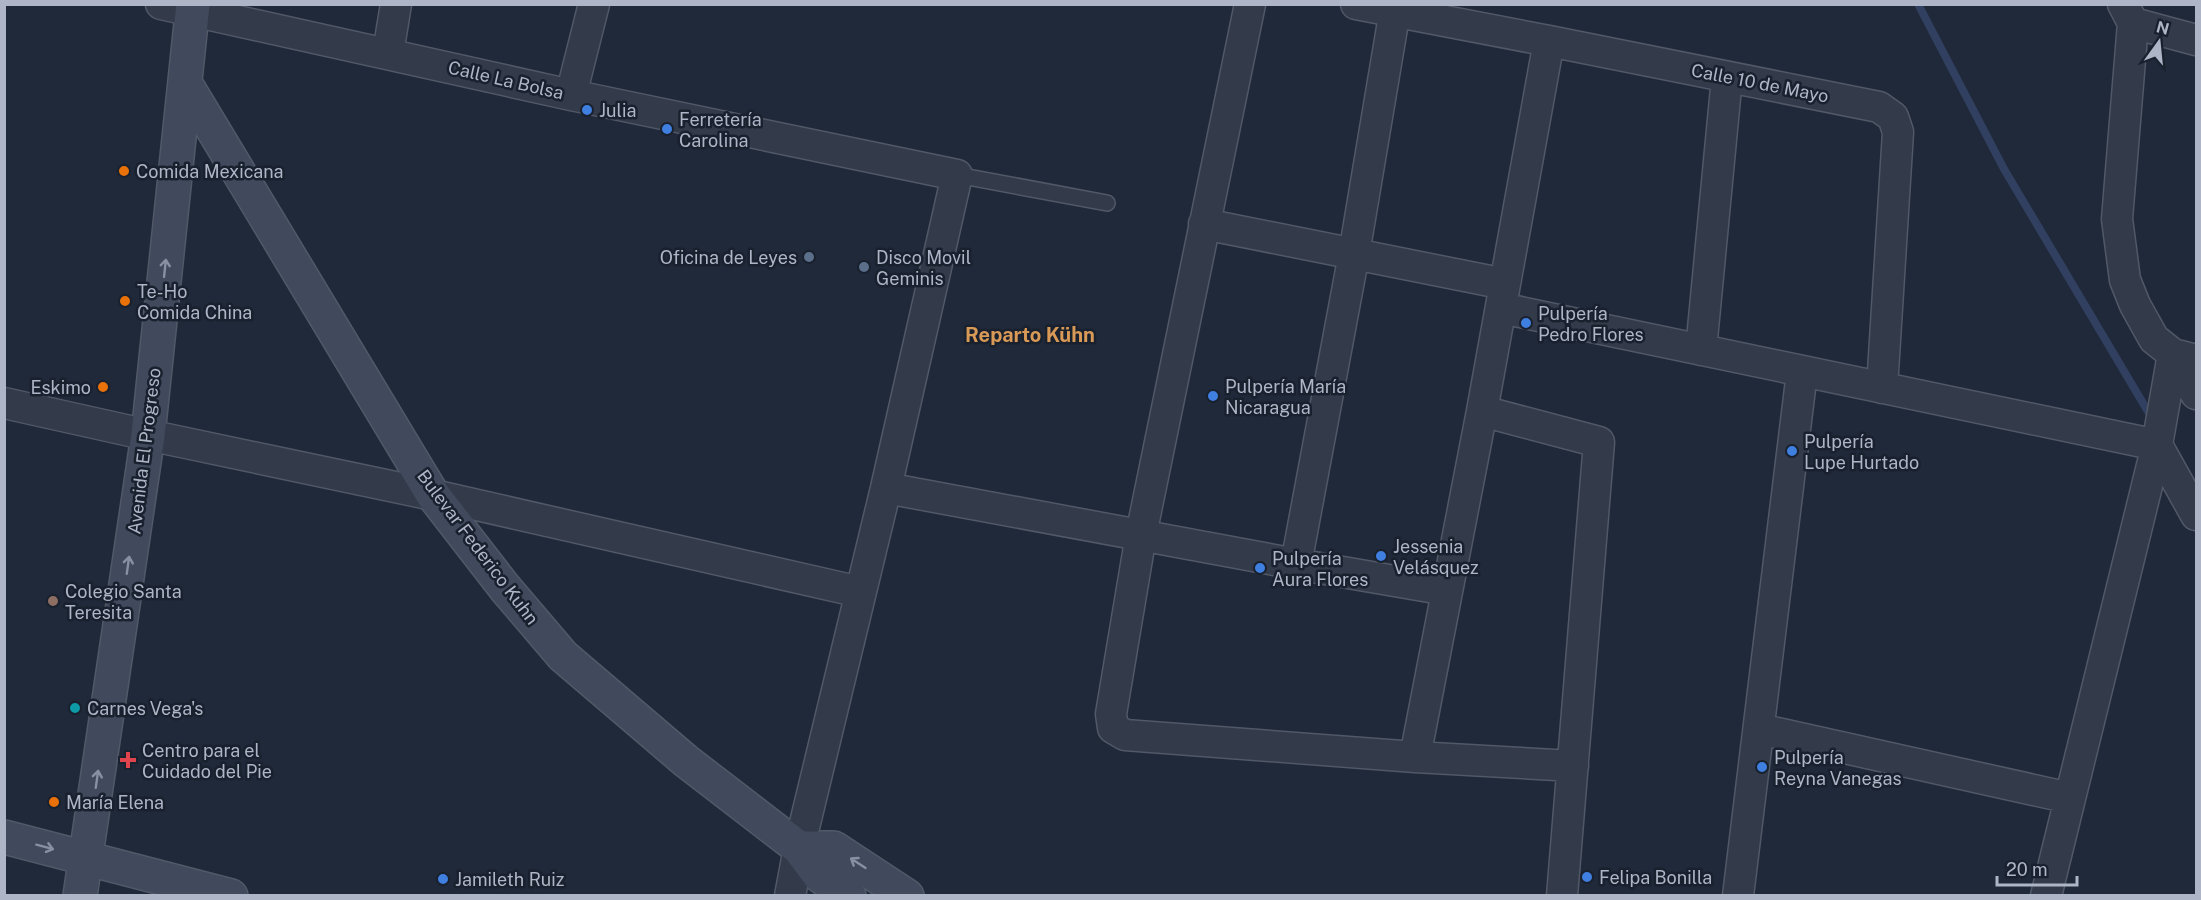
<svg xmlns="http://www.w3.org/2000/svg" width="2201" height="900" viewBox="0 0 2201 900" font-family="'Public Sans',sans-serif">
<rect width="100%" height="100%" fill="#202939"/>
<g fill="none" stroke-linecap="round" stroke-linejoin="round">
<!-- stream -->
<path stroke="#314060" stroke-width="8" d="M 1918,4 L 2004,169 L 2153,420"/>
<!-- lane casing -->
<g stroke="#515867" stroke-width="18">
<path id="lane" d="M 957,175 L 1107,203"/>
</g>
<!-- street casing -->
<g stroke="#515867" stroke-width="33">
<path id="street" d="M 161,4 L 571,95 L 957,175 L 886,488 L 799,848 L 790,896
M 1250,4 L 1141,535 L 1111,714 L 1113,728 L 1125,735 L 1415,757 L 1573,766
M 1356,4 L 1549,41 L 1879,107 L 1893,117 L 1898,132 L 1882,388
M 2123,4 L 2133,23 L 2196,40
M 2133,23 L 2117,219 L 2125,280 L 2135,305 L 2154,339 L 2173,354 L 2196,360
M 388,53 L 396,4
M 571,95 L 594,4
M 1204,224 L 1505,284
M 1501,308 L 2157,445 L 2196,515
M 1701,350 L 1727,77
M 2173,354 L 2196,394
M 4,403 L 148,435 L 433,495 L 860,592
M 1482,411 L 1599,442 L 1562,896
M 886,488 L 1296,564 L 1447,590
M 1296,564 L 1354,254 L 1396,4
M 1759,729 L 2070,798
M 1415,757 L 1482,411 L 1549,41
M 1738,896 L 1802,372
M 2046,896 L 2157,445 L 2173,354"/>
</g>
<!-- secondary casing -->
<g stroke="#515867" stroke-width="36">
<path id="secondary" d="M 185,83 L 433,495 L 505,588 L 563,656 L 686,761 L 799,848 L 820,876 L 849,896
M 4,837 L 231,896
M 799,848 L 834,848 L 907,896
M 80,896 L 148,435 L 193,4"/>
</g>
<!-- lane -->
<use href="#lane" stroke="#333b4a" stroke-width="15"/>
<!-- street -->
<use href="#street" stroke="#333b4a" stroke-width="30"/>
<!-- secondary -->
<use href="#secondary" stroke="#414a5d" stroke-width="33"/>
</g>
<!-- one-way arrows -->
<defs><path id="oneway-shaft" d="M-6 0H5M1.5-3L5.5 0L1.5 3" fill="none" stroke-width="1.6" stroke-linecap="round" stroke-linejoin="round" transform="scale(1.5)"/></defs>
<g stroke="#8890a1">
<use href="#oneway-shaft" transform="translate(165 268) rotate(-84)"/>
<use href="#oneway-shaft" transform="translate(128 565) rotate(-82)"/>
<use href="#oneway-shaft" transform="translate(97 779) rotate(-82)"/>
<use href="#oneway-shaft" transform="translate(45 847) rotate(15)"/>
<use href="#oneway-shaft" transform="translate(858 863) rotate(-147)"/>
</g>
<!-- markers -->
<g fill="#3f7fe0" stroke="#19202e" stroke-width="2">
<circle cx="587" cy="110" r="6"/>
<circle cx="667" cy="129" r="6"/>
<circle cx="1526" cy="323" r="6"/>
<circle cx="1213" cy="396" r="6"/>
<circle cx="1792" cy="451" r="6"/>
<circle cx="1381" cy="556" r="6"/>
<circle cx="1260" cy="568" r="6"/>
<circle cx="1762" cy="767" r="6"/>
<circle cx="1587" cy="877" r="6"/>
<circle cx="443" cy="879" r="6"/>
</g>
<g fill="#e8710a" stroke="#19202e" stroke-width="2">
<circle cx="124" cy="171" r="6"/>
<circle cx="125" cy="301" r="6"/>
<circle cx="103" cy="387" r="6"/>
<circle cx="54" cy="802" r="6"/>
</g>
<g fill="#5c6f8a" stroke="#19202e" stroke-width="2">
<circle cx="809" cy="257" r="6"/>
<circle cx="864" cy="267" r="6"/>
</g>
<circle fill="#8d6e63" stroke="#19202e" stroke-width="2" cx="53" cy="601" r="6"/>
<circle fill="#0f9aa8" stroke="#19202e" stroke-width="2" cx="75" cy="708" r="6"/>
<path fill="#e0444e" stroke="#19202e" stroke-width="2" d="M125 751h6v6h6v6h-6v6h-6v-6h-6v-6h6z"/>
<g text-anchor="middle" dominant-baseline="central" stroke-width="5" stroke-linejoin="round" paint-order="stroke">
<!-- street labels -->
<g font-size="18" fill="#aeb5c6" stroke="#19202e">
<text transform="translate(506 80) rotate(13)">Calle La Bolsa</text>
<text transform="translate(1760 83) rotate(11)">Calle 10 de Mayo</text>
<text transform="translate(144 451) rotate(-83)">Avenida El Progreso</text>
<text transform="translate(478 547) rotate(53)">Bulevar Federico Kuhn</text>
</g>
<!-- poi labels -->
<g font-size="18" fill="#aeb5c6" stroke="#19202e" text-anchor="start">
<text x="599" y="110">Julia</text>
<text x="679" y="119">Ferretería<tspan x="679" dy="21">Carolina</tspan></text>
<text x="136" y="171">Comida Mexicana</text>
<text x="797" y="257" text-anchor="end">Oficina de Leyes</text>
<text x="876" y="257">Disco Movil<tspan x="876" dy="21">Geminis</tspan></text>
<text x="137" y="291">Te-Ho<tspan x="137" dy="21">Comida China</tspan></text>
<text x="1538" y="313">Pulpería<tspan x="1538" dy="21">Pedro Flores</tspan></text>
<text x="1225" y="386">Pulpería María<tspan x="1225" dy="21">Nicaragua</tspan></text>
<text x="91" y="387" text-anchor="end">Eskimo</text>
<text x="1804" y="441">Pulpería<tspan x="1804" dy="21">Lupe Hurtado</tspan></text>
<text x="1393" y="546">Jessenia<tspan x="1393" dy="21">Velásquez</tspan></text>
<text x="1272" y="558">Pulpería<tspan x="1272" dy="21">Aura Flores</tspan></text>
<text x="65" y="591">Colegio Santa<tspan x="65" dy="21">Teresita</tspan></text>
<text x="87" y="708">Carnes Vega's</text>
<text x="142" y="750">Centro para el<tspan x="142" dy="21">Cuidado del Pie</tspan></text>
<text x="1774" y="757">Pulpería<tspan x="1774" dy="21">Reyna Vanegas</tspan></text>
<text x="66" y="802">María Elena</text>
<text x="1599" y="877">Felipa Bonilla</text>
<text x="455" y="879">Jamileth Ruiz</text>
</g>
<!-- neighbourhood labels -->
<g font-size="20" font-weight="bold" fill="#d99957" stroke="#19202e">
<text x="1030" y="335">Reparto Kühn</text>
</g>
</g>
<!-- border -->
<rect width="2201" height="900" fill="none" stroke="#aeb5c6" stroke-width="12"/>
<!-- north arrow -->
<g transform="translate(2159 42) rotate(15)" stroke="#19202e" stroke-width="4.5" paint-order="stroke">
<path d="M0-4.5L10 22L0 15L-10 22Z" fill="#aeb5c6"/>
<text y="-9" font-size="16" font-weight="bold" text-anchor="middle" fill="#aeb5c6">N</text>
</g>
<!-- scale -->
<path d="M1997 876v9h80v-9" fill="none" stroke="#aeb5c6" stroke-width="3"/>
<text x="2006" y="876" font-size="18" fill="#aeb5c6" stroke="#19202e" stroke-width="4.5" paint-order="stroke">20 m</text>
</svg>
